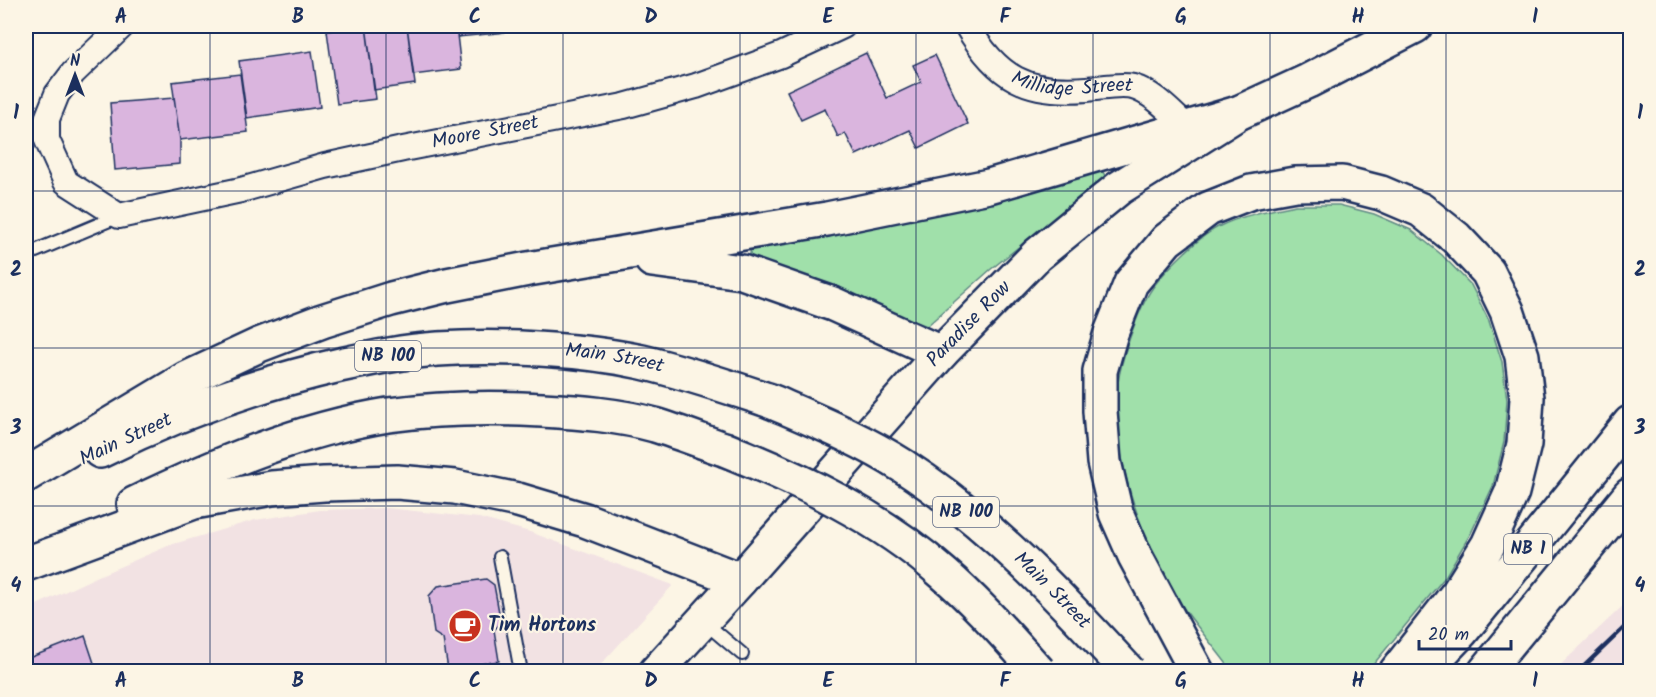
<svg xmlns="http://www.w3.org/2000/svg" width="1656" height="697" viewBox="0 0 1656 697" font-family="Kalam,sans-serif">
<rect width="100%" height="100%" fill="#fcf5e5"/>
<filter id="ink" filterUnits="userSpaceOnUse"><feTurbulence type="fractalNoise" baseFrequency=".0167" numOctaves="2"/><feDisplacementMap in="SourceGraphic" scale="12" xChannelSelector="R" yChannelSelector="G"/><feConvolveMatrix kernelMatrix="1 2 1 2 8 2 1 2 1" color-interpolation-filters="sRGB"/></filter>
<g filter="url(#ink)">
<!-- built -->
<path fill="#f2e2e3" d="M 387,508 L 479,518 L 530,532 L 673,585 L 595,671 L 26,672 L 26,610 L 96,577 L 170,545 L 255,520 L 320,510 Z
M 1630,599 L 1630,660 L 1619,671 L 1554,671 Z"/>
<!-- green -->
<path fill="#a0e0aa" stroke="#5e8884" stroke-width="1.5" d="M 1101,169 L 1106,177 L 990,270 L 927,326 L 873,305 L 749,262 L 751,246 Z
M 1296,205 L 1339,205 L 1374,214 L 1411,230 L 1442,255 L 1471,285 L 1489,321 L 1502,362 L 1507,400 L 1504,442 L 1493,486 L 1471,533 L 1445,577 L 1368,671 L 1232,671 C 1217,650 1200,631 1185,610 C 1162,577 1143,534 1131,495 C 1121,463 1114,417 1118,383 C 1121,360 1136,317 1147,297 C 1158,276 1197,238 1218,227 C 1242,215 1270,210 1296,205 Z"/>
<!-- building -->
<path fill="#dab5de" stroke="#1b2f5e" stroke-width="1.5" d="M 366,26 L 376,99 L 337,104 L 327,31 Z
M 366,26 L 407,26 L 415,84 L 374,90 Z
M 407,26 L 456,26 L 461,69 L 413,75 Z
M 456,26 L 506,26 L 507,32 L 458,37 Z
M 312,51 L 320,107 L 247,118 L 239,61 Z
M 866,53 L 887,98 L 921,82 L 913,65 L 935,55 L 968,124 L 919,148 L 910,130 L 856,155 L 845,133 L 838,137 L 825,109 L 801,120 L 787,91 Z
M 240,74 L 248,132 L 180,140 L 172,82 Z
M 174,98 L 180,140 L 180,164 L 115,170 L 110,103 Z
M 26,196 L 34,214 L 26,218 Z
M 486,579 L 494,585 L 501,623 L 494,630 L 499,661 L 448,669 L 443,639 L 434,633 L 429,596 L 438,586 Z
M 85,636 L 97,672 L 26,672 L 26,659 Z"/>
<g fill="none" stroke-linecap="round" stroke-linejoin="round">
<!-- service casing -->
<g stroke="#1b2f5e" stroke-width="16">
<path id="service" d="M 26,255 L 119,216
M 500,557 L 521,672
M 703,621 L 742,654"/>
</g>
<!-- minor casing -->
<g stroke="#1b2f5e" stroke-width="28">
<g id="minor">
<path id="s1" d="M 122,26 L 73,73 L 57,94 L 47,119 L 47,140 L 66,182 L 119,216 L 241,190 L 325,166 L 403,149 L 624,106 L 696,86 L 743,69 L 781,55 L 843,26"/>
<path id="s2" d="M 967,26 C 997,78 1027,94 1087,89 C 1101,88 1120,84 1133,87 C 1154,93 1171,113 1188,128"/>
</g>
</g>
<!-- secondary casing -->
<g stroke="#1b2f5e" stroke-width="38">
<g id="secondary">
<path id="s3" d="M 656,672 L 740,580 L 941,353 L 1037,255 L 1119,188 L 1238,113 L 1308,81 L 1415,26"/>
</g>
</g>
<!-- primary casing -->
<g stroke="#1b2f5e" stroke-width="38">
<g id="primary">
<path d="M 652,260 L 742,272 L 833,304 L 941,353"/>
<path id="s4" d="M 100,451 C 176,413 257,384 340,365 C 372,358 405,351 438,349 C 500,345 581,349 642,362 C 685,372 726,386 768,400"/>
<path d="M 26,475 L 186,379 L 259,345 L 322,321 L 391,299 L 447,285 L 528,269 L 827,219 L 989,186 L 1238,113"/>
<path d="M 134,504 C 213,466 300,429 388,415 C 439,408 491,407 542,410 C 580,412 619,415 655,425 C 678,432 701,441 724,449"/>
<path d="M 26,564 L 194,502 L 272,488 L 324,484 L 397,482 L 455,487 L 518,500 L 585,520 L 740,580"/>
</g>
</g>
<!-- motorway casing -->
<g stroke="#1b2f5e" stroke-width="38">
<path id="motorway" d="M 1197,672 L 1135,556 L 1116,513 L 1104,462 L 1100,411 L 1100,371 L 1111,333 L 1131,283 L 1167,240 L 1208,209 L 1251,192 L 1295,184 L 1342,183 L 1381,193 L 1421,210 L 1456,238 L 1488,272 L 1507,311 L 1522,356 L 1527,398 L 1524,444 L 1512,492 L 1488,545 L 1458,593 L 1396,672
M 1423,672 L 1461,632 L 1630,423
M 1485,672 L 1630,495"/>
</g>
<!-- service -->
<use href="#service" stroke="#fcf5e5" stroke-width="12"/>
<!-- minor -->
<use href="#minor" stroke="#fcf5e5" stroke-width="24"/>
<!-- secondary -->
<use href="#secondary" stroke="#fcf5e5" stroke-width="33"/>
<!-- primary -->
<use href="#primary" stroke="#fcf5e5" stroke-width="33"/>
<!-- motorway -->
<use href="#motorway" stroke="#fcf5e5" stroke-width="33"/>
<!-- rail -->
<path stroke="#1b2f5e" stroke-width="4.5" d="M 1578,672 L 1630,622"/>
<!-- primary-bridge casing -->
<g stroke="#1b2f5e" stroke-width="38" stroke-linecap="butt">
<g id="primary-bridge">
<path id="s5" d="M 768,400 C 814,420 861,439 903,466 C 990,522 1059,596 1129,672"/>
<path d="M 724,449 C 802,480 880,517 943,573 C 978,603 1008,638 1039,672"/>
</g>
</g>
<!-- primary-bridge -->
<use href="#primary-bridge" stroke="#fcf5e5" stroke-width="33"/>
</g>
</g>
<!-- grid -->
<path fill="none" stroke="#1b2f5e" stroke-width="1.5" stroke-opacity="0.55" d="M 210,26 L 210,672M 386,26 L 386,672M 563,26 L 563,672M 740,26 L 740,672M 916,26 L 916,672M 1093,26 L 1093,672M 1270,26 L 1270,672M 1446,26 L 1446,672M 26,191 L 1630,191M 26,348 L 1630,348M 26,506 L 1630,506"/>
<!-- icons -->
<defs>
<g id="cafe-disc" transform="scale(1.725)"><circle r="9.5" fill="#c8321e" stroke="#fcf5e5"/><path d="M-5.5-4.5H6V0H3Q3 3.5 0 3.5H-2.5Q-5.5 3.5-5.5 0ZM3-3.2v2h1.7v-2ZM-6 4.5H4V6H-6Z" fill="#fff"/></g>
</defs>
<g fill-rule="evenodd">
<use href="#cafe-disc" x="465" y="626"/>
</g>
<g text-anchor="middle" dominant-baseline="central" stroke-width="4.5" stroke-linejoin="round" paint-order="stroke">
<!-- shield labels -->
<g fill="#fcf5e5" stroke="#5e6a86" stroke-width="1.5">
<rect x="355" y="341" width="66" height="30" rx="4.5"/>
<rect x="933" y="497" width="66" height="30" rx="4.5"/>
<rect x="1504" y="534" width="48" height="30" rx="4.5"/>
</g>
<g font-size="18" font-weight="bold" fill="#1b2f5e">
<text x="388" y="356">NB 100</text>
<text x="966" y="512">NB 100</text>
<text x="1528" y="549">NB 1</text>
</g>
<!-- street labels -->
<g font-size="20" fill="#1b2f5e" stroke="#fcf5e5">
<text stroke="none"><textPath href="#s2" startOffset="130">Millidge Street</textPath></text>
<text stroke="none"><textPath href="#s1" startOffset="627">Moore Street</textPath></text>
<text stroke="none"><textPath href="#s3" startOffset="468">Paradise Row</textPath></text>
<text stroke="none"><textPath href="#s4" startOffset="532">Main Street</textPath></text>
<text transform="translate(126 440) rotate(-25)">Main Street</text>
<text stroke="none"><textPath href="#s5" startOffset="345">Main Street</textPath></text>
</g>
<!-- poi labels -->
<g font-size="20" font-weight="bold" fill="#1b2f5e" stroke="#fcf5e5" text-anchor="start">
<text x="488" y="626">Tim Hortons</text>
</g>
</g>
<!-- margin -->
<rect width="1656" height="697" fill="none" stroke="#fcf5e5" stroke-width="66"/>
<!-- north arrow -->
<g transform="translate(75 75)" stroke="#fcf5e5" stroke-width="4.5" paint-order="stroke">
<path d="M0-4.5L10 22L0 15L-10 22Z" fill="#1b2f5e"/>
<text y="-9" font-size="16" font-weight="bold" text-anchor="middle" fill="#1b2f5e">N</text>
</g>
<!-- scale -->
<path d="M1419 640v9h92v-9" fill="none" stroke="#1b2f5e" stroke-width="3"/>
<text x="1428" y="640" font-size="18" fill="#1b2f5e" stroke="#fcf5e5" stroke-width="4.5" paint-order="stroke">20 m</text>
<rect x="33" y="33" width="1590" height="631" fill="none" stroke="#1b2f5e" stroke-width="2"/>
<g font-size="20" text-anchor="middle" font-weight="bold" fill="#1b2f5e">
<text x="121" y="23">A</text>
<text x="298" y="23">B</text>
<text x="475" y="23">C</text>
<text x="651" y="23">D</text>
<text x="828" y="23">E</text>
<text x="1005" y="23">F</text>
<text x="1181" y="23">G</text>
<text x="1358" y="23">H</text>
<text x="1535" y="23">I</text>
<text x="16" y="119">1</text>
<text x="1640" y="119">1</text>
<text x="16" y="276">2</text>
<text x="1640" y="276">2</text>
<text x="16" y="434">3</text>
<text x="1640" y="434">3</text>
<text x="16" y="592">4</text>
<text x="1640" y="592">4</text>
<text x="121" y="687">A</text>
<text x="298" y="687">B</text>
<text x="475" y="687">C</text>
<text x="651" y="687">D</text>
<text x="828" y="687">E</text>
<text x="1005" y="687">F</text>
<text x="1181" y="687">G</text>
<text x="1358" y="687">H</text>
<text x="1535" y="687">I</text>
</g>
</svg>
